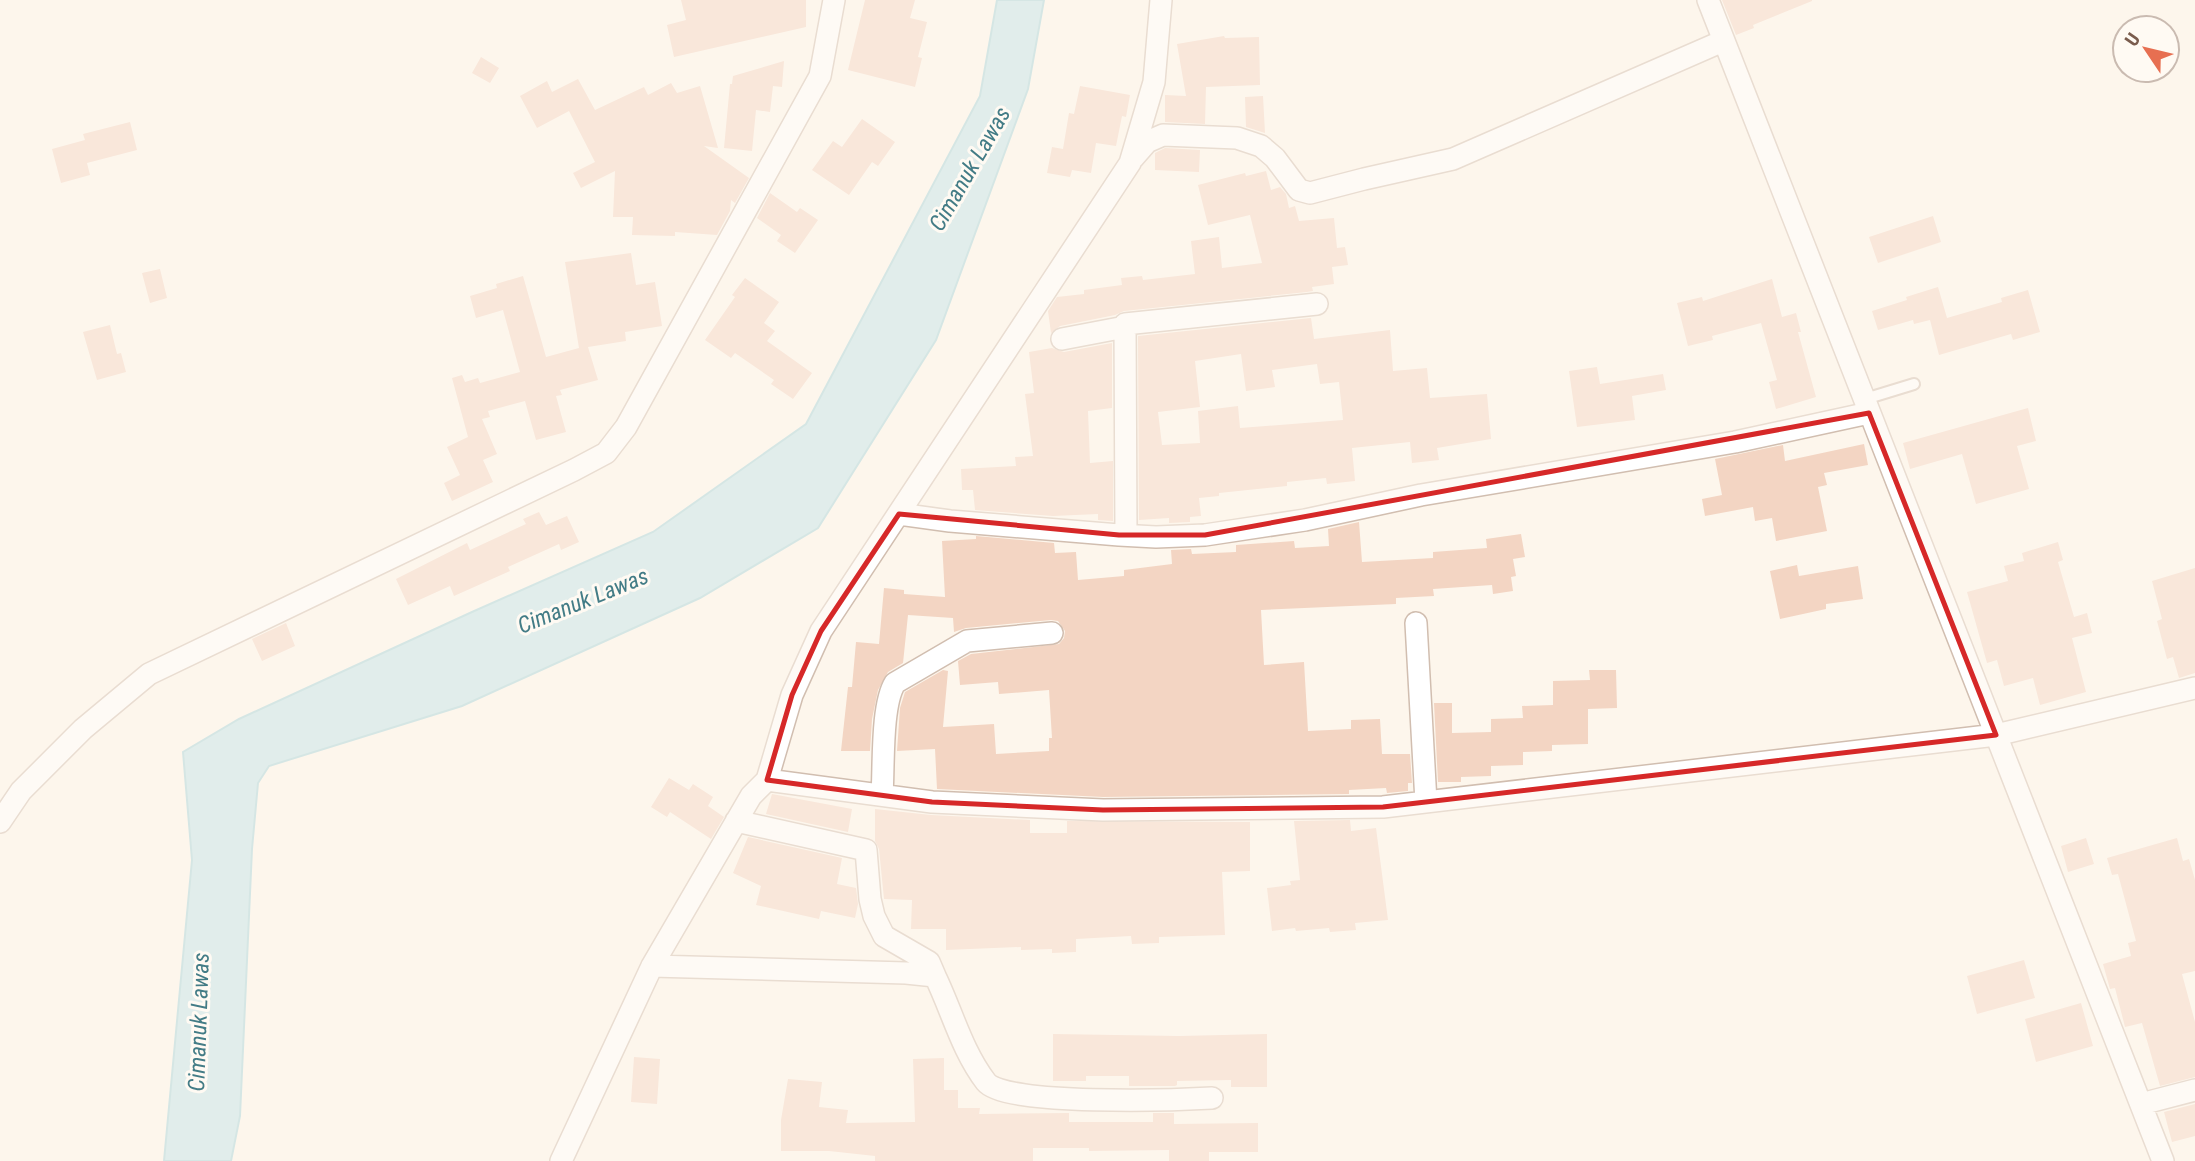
<svg xmlns="http://www.w3.org/2000/svg" width="2195" height="1161" viewBox="0 0 2195 1161" font-family="'Roboto Condensed',sans-serif">
<rect width="100%" height="100%" fill="#fdf6ec"/>
<!-- water -->
<path fill="#bfe3e8" stroke="#a5d3da" stroke-width="2" d="M 997,0 L 1044,0 L 1028,89 L 936,340 L 818,528 L 700,598 L 462,706 L 269,766 L 258,783 L 252,849 L 240,1116 L 231,1161 L 164,1161 L 192,860 L 183,752 L 239,719 L 472,612 L 653,532 L 806,424 L 980,96 Z"/>
<!-- building -->
<path fill="#f3d5c3" fill-rule="evenodd" d="M 681,0 L 806,0 L 806,27 L 674,57 L 667,25 L 686,20 Z
M 865,0 L 915,0 L 910,18 L 927,22 L 918,57 L 922,58 L 915,87 L 848,70 Z
M 1722,0 L 1812,0 L 1812,1 L 1753,25 L 1754,28 L 1736,35 Z
M 1224,36 L 1225,38 L 1259,37 L 1260,85 L 1206,87 L 1205,124 L 1165,122 L 1165,95 L 1186,96 L 1177,44 Z
M 481,57 L 499,68 L 490,83 L 472,73 Z
M 784,61 L 782,87 L 773,86 L 770,112 L 756,110 L 752,151 L 724,148 L 730,84 L 732,84 L 733,76 Z
M 578,79 L 595,110 L 644,87 L 648,95 L 671,83 L 677,93 L 700,86 L 718,148 L 704,146 L 749,178 L 735,203 L 731,200 L 730,211 L 717,235 L 675,232 L 675,236 L 632,235 L 633,217 L 613,217 L 615,171 L 581,188 L 573,173 L 595,162 L 569,111 L 537,128 L 520,96 L 547,81 L 552,92 Z
M 1080,86 L 1130,95 L 1126,117 L 1122,116 L 1116,146 L 1096,143 L 1091,173 L 1072,170 L 1070,177 L 1047,173 L 1052,147 L 1063,149 L 1069,113 L 1074,114 Z
M 1263,96 L 1265,133 L 1246,127 L 1245,97 Z
M 862,119 L 895,142 L 878,166 L 872,162 L 849,195 L 812,170 L 833,141 L 842,147 Z
M 130,122 L 137,150 L 87,163 L 90,175 L 61,183 L 52,149 L 85,140 L 83,134 Z
M 1165,148 L 1200,150 L 1199,172 L 1155,170 L 1155,153 Z
M 1266,171 L 1271,190 L 1280,187 L 1286,194 L 1289,208 L 1295,206 L 1299,221 L 1334,218 L 1337,248 L 1345,247 L 1348,265 L 1332,267 L 1334,284 L 1312,287 L 1313,291 L 1307,292 L 1124,311 L 1115,315 L 1060,326 L 1051,333 L 1048,311 L 1057,297 L 1084,294 L 1084,290 L 1122,285 L 1121,278 L 1142,276 L 1143,280 L 1195,274 L 1191,241 L 1219,237 L 1222,268 L 1262,263 L 1250,215 L 1208,225 L 1198,185 L 1245,173 L 1246,176 Z
M 770,193 L 797,212 L 800,208 L 818,220 L 795,253 L 777,241 L 781,235 L 757,218 Z
M 1933,216 L 1941,242 L 1878,263 L 1869,237 Z
M 631,253 L 636,285 L 655,282 L 662,326 L 625,332 L 626,341 L 588,347 L 598,380 L 560,390 L 562,395 L 556,396 L 566,432 L 536,440 L 525,401 L 488,411 L 490,417 L 482,419 L 497,454 L 483,460 L 493,482 L 452,501 L 444,483 L 460,475 L 447,447 L 468,437 L 452,378 L 462,375 L 465,382 L 478,378 L 480,383 L 520,372 L 503,310 L 476,318 L 470,296 L 497,288 L 496,284 L 523,276 L 546,357 L 579,348 L 565,262 Z
M 160,269 L 167,298 L 150,303 L 142,273 Z
M 745,278 L 779,302 L 764,323 L 775,331 L 767,341 L 812,373 L 793,399 L 771,384 L 774,380 L 735,353 L 731,358 L 705,340 L 735,297 L 732,295 Z
M 1772,279 L 1782,317 L 1796,313 L 1801,332 L 1798,332 L 1816,397 L 1776,409 L 1769,382 L 1777,380 L 1761,323 L 1712,336 L 1713,340 L 1688,346 L 1677,303 L 1702,297 L 1703,301 Z
M 1938,287 L 1947,318 L 2002,302 L 2001,298 L 2028,290 L 2040,332 L 2013,340 L 2011,334 L 1939,355 L 1930,320 L 1914,324 L 1913,320 L 1878,330 L 1872,311 L 1907,300 L 1906,297 Z
M 1311,318 L 1314,339 L 1390,330 L 1393,371 L 1427,368 L 1430,398 L 1487,394 L 1491,439 L 1437,448 L 1439,460 L 1412,463 L 1410,442 L 1352,448 L 1355,481 L 1327,484 L 1326,478 L 1287,482 L 1287,486 L 1219,493 L 1219,496 L 1199,498 L 1201,516 L 1190,517 L 1190,522 L 1169,523 L 1169,518 L 1139,520 L 1138,336 ZM 1241,354 L 1246,391 L 1275,387 L 1272,370 L 1317,364 L 1320,384 L 1339,382 L 1343,420 L 1240,428 L 1238,406 L 1198,411 L 1200,443 L 1162,445 L 1158,412 L 1200,407 L 1195,361 Z
M 110,325 L 117,354 L 121,353 L 126,372 L 97,380 L 83,332 Z
M 1112,343 L 1112,408 L 1088,411 L 1090,463 L 1113,461 L 1113,521 L 1098,520 L 1098,514 L 1053,516 L 975,510 L 973,490 L 962,490 L 961,469 L 1016,466 L 1015,457 L 1033,456 L 1025,394 L 1034,393 L 1029,352 L 1052,348 L 1064,352 Z
M 1597,367 L 1600,384 L 1663,374 L 1666,390 L 1632,396 L 1635,420 L 1577,427 L 1569,371 Z
M 2028,408 L 2036,441 L 2017,446 L 2029,489 L 1976,504 L 1962,454 L 1910,469 L 1903,443 Z
M 1864,444 L 1868,465 L 1824,473 L 1827,485 L 1818,487 L 1827,531 L 1776,541 L 1772,518 L 1755,521 L 1753,507 L 1705,516 L 1702,499 L 1722,495 L 1715,459 L 1783,445 L 1785,461 Z
M 539,512 L 546,525 L 567,516 L 579,542 L 561,550 L 559,544 L 508,567 L 510,571 L 454,596 L 450,586 L 408,605 L 396,579 L 467,543 L 470,550 L 526,524 L 523,519 Z
M 1359,522 L 1362,562 L 1433,558 L 1433,552 L 1487,548 L 1486,539 L 1521,534 L 1525,557 L 1513,559 L 1516,576 L 1511,577 L 1513,591 L 1493,594 L 1492,585 L 1433,589 L 1434,596 L 1396,598 L 1396,604 L 1261,610 L 1264,665 L 1304,662 L 1308,731 L 1351,729 L 1351,720 L 1380,719 L 1382,754 L 1410,754 L 1412,783 L 1408,783 L 1408,791 L 1387,793 L 1386,788 L 1349,790 L 1349,794 L 1103,797 L 937,789 L 935,749 L 897,751 L 900,708 L 905,692 L 943,670 L 948,671 L 943,727 L 994,724 L 996,754 L 1049,751 L 1049,738 L 1052,738 L 1049,690 L 999,694 L 998,682 L 960,685 L 958,661 L 971,654 L 1059,644 L 1064,638 L 1065,631 L 1058,621 L 1051,620 L 966,628 L 954,632 L 953,618 L 908,615 L 903,663 L 888,672 L 878,690 L 872,719 L 870,751 L 841,751 L 848,687 L 852,687 L 856,642 L 879,644 L 884,588 L 904,590 L 904,594 L 945,597 L 942,541 L 976,539 L 976,536 L 1054,543 L 1055,553 L 1076,552 L 1078,580 L 1124,576 L 1124,570 L 1172,564 L 1171,550 L 1191,549 L 1192,554 L 1236,552 L 1236,545 L 1294,541 L 1295,548 L 1329,546 L 1328,529 Z
M 2058,542 L 2063,560 L 2058,562 L 2074,617 L 2087,613 L 2092,633 L 2072,638 L 2086,692 L 2040,705 L 2033,678 L 2004,686 L 1997,660 L 1987,663 L 1967,592 L 2008,581 L 2004,566 L 2024,561 L 2022,553 Z
M 1797,565 L 1799,576 L 1858,566 L 1863,599 L 1826,604 L 1826,609 L 1780,619 L 1770,571 Z
M 2195,568 L 2195,673 L 2179,678 L 2173,657 L 2167,659 L 2157,621 L 2162,619 L 2152,581 Z
M 286,623 L 295,646 L 262,661 L 252,639 Z
M 1589,670 L 1616,670 L 1617,708 L 1588,709 L 1588,744 L 1552,745 L 1552,751 L 1523,752 L 1523,765 L 1491,766 L 1491,776 L 1461,777 L 1461,782 L 1438,782 L 1434,703 L 1452,703 L 1452,733 L 1491,732 L 1491,719 L 1523,718 L 1522,706 L 1553,705 L 1553,681 L 1590,680 Z
M 669,778 L 689,790 L 693,784 L 713,797 L 708,806 L 724,817 L 711,839 L 670,812 L 667,817 L 651,807 Z
M 772,794 L 852,809 L 848,832 L 766,814 Z
M 875,809 L 931,815 L 1030,820 L 1030,833 L 1067,833 L 1067,821 L 1250,822 L 1250,871 L 1222,872 L 1225,935 L 1159,937 L 1159,943 L 1132,944 L 1131,936 L 1076,939 L 1076,952 L 1052,953 L 1052,949 L 1021,950 L 1021,947 L 946,950 L 946,929 L 911,929 L 912,900 L 884,899 L 879,849 L 875,841 Z
M 1350,820 L 1351,831 L 1376,828 L 1388,920 L 1355,923 L 1356,930 L 1330,932 L 1329,928 L 1296,931 L 1295,928 L 1272,931 L 1267,888 L 1291,885 L 1290,881 L 1300,880 L 1294,821 Z
M 748,837 L 842,858 L 837,884 L 856,888 L 858,904 L 855,918 L 821,911 L 819,919 L 756,905 L 761,886 L 733,873 Z
M 2086,838 L 2094,864 L 2068,872 L 2061,846 Z
M 2177,838 L 2183,861 L 2189,859 L 2195,880 L 2195,971 L 2182,974 L 2195,1022 L 2195,1077 L 2160,1086 L 2142,1023 L 2125,1027 L 2115,988 L 2110,989 L 2103,964 L 2131,956 L 2128,943 L 2136,941 L 2118,874 L 2112,875 L 2107,858 Z
M 2024,960 L 2035,998 L 1977,1014 L 1967,976 Z
M 2081,1003 L 2093,1046 L 2036,1062 L 2025,1019 Z
M 1053,1034 L 1179,1036 L 1267,1034 L 1267,1087 L 1231,1087 L 1231,1080 L 1177,1081 L 1177,1085 L 1175,1086 L 1129,1086 L 1129,1076 L 1086,1076 L 1086,1081 L 1053,1081 Z
M 634,1057 L 660,1059 L 657,1104 L 631,1102 Z
M 944,1058 L 944,1090 L 958,1090 L 958,1108 L 980,1108 L 979,1114 L 1069,1113 L 1069,1122 L 1153,1122 L 1153,1113 L 1174,1113 L 1174,1124 L 1258,1123 L 1258,1152 L 1209,1152 L 1209,1161 L 1169,1161 L 1169,1150 L 1089,1151 L 1089,1148 L 1033,1148 L 1033,1161 L 875,1161 L 875,1156 L 829,1151 L 781,1151 L 781,1120 L 788,1079 L 822,1082 L 819,1107 L 848,1110 L 846,1123 L 915,1122 L 913,1059 Z
M 2195,1104 L 2195,1136 L 2172,1142 L 2164,1112 Z"/>
<g fill="none" stroke-linecap="round" stroke-linejoin="round">
<!-- lane casing -->
<g stroke="#d1beb0" stroke-width="14">
<path id="lane" d="M 1865,399 L 1914,384"/>
</g>
<!-- street casing -->
<g stroke="#d1beb0" stroke-width="24">
<path id="street" d="M 1708,0 L 2163,1161
M 1133,158 L 1147,142 L 1163,135 L 1237,138 L 1261,146 L 1275,158 L 1299,190 L 1310,193 L 1364,179 L 1453,159 L 1723,41
M 1062,339 L 1125,327
M 899,514 L 950,521 L 1119,535 L 1156,537 L 1205,535 L 1305,520 L 1421,495 L 1735,442 L 1869,413
M 1126,535 L 1125,324 L 1317,304
M 1416,623 L 1426,802
M 767,780 L 792,695 L 821,631 L 1130,163 L 1154,82 L 1161,0
M 882,795 C 884,767 881,705 895,683 L 967,641 L 1052,633
M 736,821 L 866,850 L 870,899 L 874,916 L 884,936 L 929,962 L 935,976
M 0,822 L 21,791 L 83,729 L 149,674 L 574,470 L 606,453 L 626,427 L 820,76 L 834,0
M 652,966 L 906,973 L 935,976 C 952,1011 962,1051 986,1082 C 1005,1106 1176,1100 1212,1098
M 2141,1104 L 2195,1090
M 561,1161 L 652,966 L 751,796 L 767,780 L 932,802 L 1103,810 L 1383,807 L 1996,735 L 2195,688"/>
</g>
<!-- lane -->
<use href="#lane" stroke="#fff" stroke-width="10"/>
<!-- street -->
<use href="#street" stroke="#fff" stroke-width="21"/>
</g>
<!-- marked area -->
<path d="M0 0H2195V1161H0ZM 1869,413 L 1996,735 L 1383,807 L 1103,810 L 932,802 L 767,780 L 792,695 L 821,631 L 899,514 L 1119,535 L 1205,535 Z" fill="#fdf6ec" fill-opacity=".55" fill-rule="evenodd"/>
<path fill="none" stroke="#d62828" stroke-width="5" stroke-linejoin="round" d="M 1869,413 L 1996,735 L 1383,807 L 1103,810 L 932,802 L 767,780 L 792,695 L 821,631 L 899,514 L 1119,535 L 1205,535 Z"/>
<g text-anchor="middle" dominant-baseline="central" stroke-width="6" stroke-linejoin="round" paint-order="stroke">
<!-- water labels -->
<g font-size="23" font-style="italic" fill="#437c86" stroke="#fffaf3">
<text transform="translate(970 169) rotate(-60)">Cimanuk Lawas</text>
<text transform="translate(583 601) rotate(-22)">Cimanuk Lawas</text>
<text transform="translate(199 1022) rotate(-88)">Cimanuk Lawas</text>
</g>
</g>
<!-- north arrow -->
<g transform="translate(2146 49) rotate(305)"><circle r="33" fill="#fffaf3" stroke="#cabbb1" stroke-width="2"/>
<path d="M0-5L12 26L0 18L-12 26Z" fill="#e76f51"/>
<text y="-10" font-size="19" font-weight="bold" text-anchor="middle" fill="#7a5c4d">U</text>
</g>
</svg>
